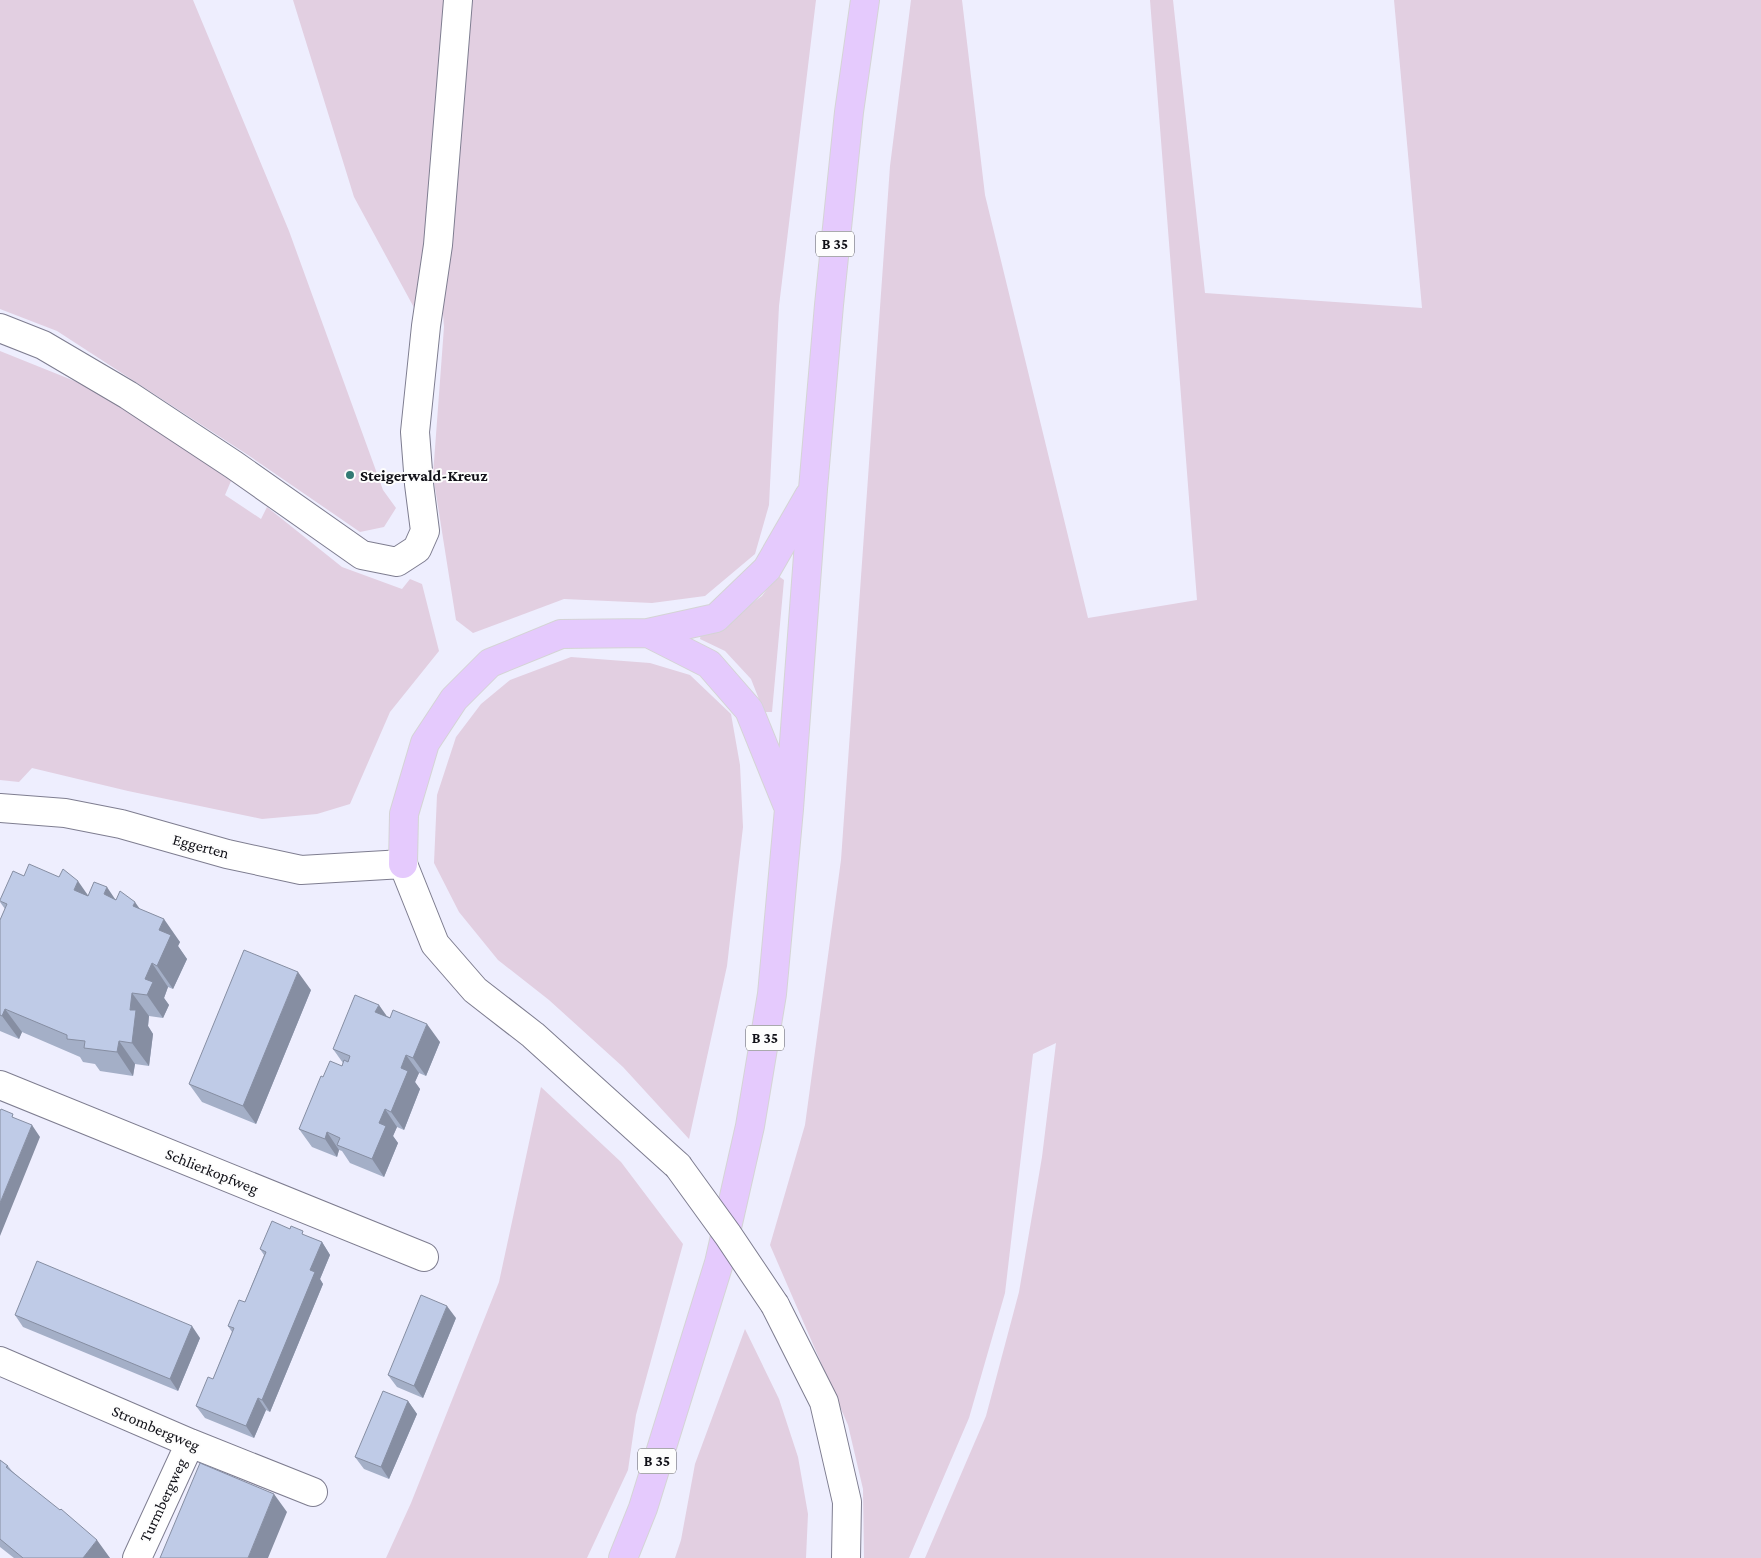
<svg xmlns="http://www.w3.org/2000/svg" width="1761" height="1558" viewBox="0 0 1761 1558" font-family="'Crimson Pro',serif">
<rect width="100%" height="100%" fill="#eeeefe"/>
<!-- green -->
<path fill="#e2cfe1" d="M 0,0 L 193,0 L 289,231 L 383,490 L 396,508 L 384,527 L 360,532 L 248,455 L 57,331 L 0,309 Z
M 293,0 L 816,0 L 779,306 L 769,505 L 755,554 L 705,596 L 652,603 L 564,599 L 473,633 L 456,620 L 433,475 L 444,327 L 438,247 L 418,315 L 354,197 Z
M 911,0 L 962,0 L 985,195 L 1088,618 L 1197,600 L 1150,0 L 1173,0 L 1205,293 L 1422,308 L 1394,0 L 1761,0 L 1761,1558 L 925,1558 L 986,1416 L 1019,1292 L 1042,1157 L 1056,1043 L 1033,1054 L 1005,1293 L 969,1418 L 909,1558 L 864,1558 L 863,1489 L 848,1425 L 770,1245 L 805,1125 L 841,860 L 890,166 Z
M 0,351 L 82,384 L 122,405 L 231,481 L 225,495 L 261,519 L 267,507 L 342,567 L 402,589 L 410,579 L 422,584 L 439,651 L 390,712 L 350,804 L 317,814 L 262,819 L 128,791 L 32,768 L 19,782 L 0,780 Z
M 777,575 L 784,580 L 772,712 L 764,712 L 751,679 L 725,651 L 700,639 L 701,633 L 725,623 L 762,596 Z
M 571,657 L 650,663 L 690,675 L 731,714 L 740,765 L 743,827 L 727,966 L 689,1139 L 623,1067 L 549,1000 L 498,960 L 459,912 L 434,863 L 437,795 L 456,737 L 481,704 L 510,680 Z
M 541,1087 L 621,1162 L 683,1244 L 636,1415 L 628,1470 L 587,1558 L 386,1558 L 411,1503 L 499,1282 Z
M 745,1329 L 779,1399 L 798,1457 L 808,1514 L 806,1558 L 675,1558 L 681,1540 L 695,1464 Z"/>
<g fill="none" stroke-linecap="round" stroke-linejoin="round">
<!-- street casing -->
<g stroke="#7e7d90" stroke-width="30">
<path id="street" d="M 0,328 L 43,345 L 128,395 L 234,465 L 362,555 L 397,562 L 417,549 L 425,531 L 419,484 L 415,432 L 426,326 L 438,245 L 458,0
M 0,808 L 65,813 L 121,824 L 227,854 L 301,870 L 403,864 L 435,944 L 475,990 L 533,1035 L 678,1166
M 0,1085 L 424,1257
M 775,1305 L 824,1402 L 847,1502 L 846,1558
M 0,1361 L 190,1443 L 313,1492
M 137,1558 L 190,1443"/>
</g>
<!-- primary casing -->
<g stroke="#d4d4d5" stroke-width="30">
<path id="primary" d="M 648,633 L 709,664 L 749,710 L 787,804
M 403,864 L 404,814 L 425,743 L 454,699 L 490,663 L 561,634 L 648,633 L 716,618 L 767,569 L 809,496
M 623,1558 L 643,1508 L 719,1263 L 750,1126 L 772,994 L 789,809 L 813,489 L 829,305 L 849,112 L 865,0"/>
</g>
<!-- street -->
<use href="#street" stroke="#fff" stroke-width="28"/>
<!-- primary -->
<use href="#primary" stroke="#e5cafd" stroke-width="28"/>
<!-- street-bridge casing -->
<g stroke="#7e7d90" stroke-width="30" stroke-linecap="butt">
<path id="street-bridge" d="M 678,1166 L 728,1235 L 775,1305"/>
</g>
<!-- street-bridge -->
<use href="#street-bridge" stroke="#fff" stroke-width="28"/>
</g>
<!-- wall -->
<path fill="#a4afc7" d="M 88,895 L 115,899 L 139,908 L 180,942 L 178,946 L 187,959 L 173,989 L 168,987 L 164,998 L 169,1005 L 163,1018 L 149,1016 L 148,1026 L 153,1034 L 149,1066 L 135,1064 L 133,1076 L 100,1071 L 95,1064 L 83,1062 L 80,1057 L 22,1032 L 19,1039 L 0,1031 L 0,920 L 5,909 L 0,902 Z
M 311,990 L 256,1124 L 202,1102 L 189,1084 Z
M 387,1016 L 440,1042 L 426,1076 L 419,1073 L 415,1082 L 420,1089 L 404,1130 L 397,1127 L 393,1136 L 398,1143 L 384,1177 L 350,1163 L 342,1151 L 339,1150 L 337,1157 L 312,1147 L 299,1129 L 323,1077 L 342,1066 L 343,1063 L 333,1049 Z
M 307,1236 L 322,1242 L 330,1255 L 320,1279 L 323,1284 L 270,1412 L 266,1410 L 254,1438 L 205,1418 L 196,1406 L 213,1379 L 232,1332 L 228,1326 L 245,1302 L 264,1255 L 260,1249 Z
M 15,1315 L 200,1338 L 178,1391 L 23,1327 Z
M 456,1318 L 423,1398 L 397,1387 L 388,1375 Z
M 408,1401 L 417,1414 L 389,1479 L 364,1469 L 355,1457 Z
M 0,1460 L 8,1466 L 12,1471 L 110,1558 L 14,1558 L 0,1547 Z"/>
<!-- shaded-wall -->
<path fill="#868ea2" d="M 78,881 L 94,904 L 74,890 Z
M 107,887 L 123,911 L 104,894 Z
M 135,902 L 151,925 L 133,906 Z
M 164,919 L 180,942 L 178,946 L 187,959 L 173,989 L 157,966 L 159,930 Z
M 152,963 L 168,987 L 164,998 L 169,1005 L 163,1018 L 147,995 L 145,979 Z
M 298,972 L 311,990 L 256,1124 L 243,1106 Z
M 132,993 L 149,1016 L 148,1026 L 153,1034 L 149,1066 L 132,1043 L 130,1010 Z
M 379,1005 L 391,1022 L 375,1012 Z
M 5,1009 L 22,1032 L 19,1039 L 2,1016 Z
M 427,1024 L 440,1042 L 426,1076 L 413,1058 Z
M 119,1041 L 135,1064 L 133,1076 L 117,1052 Z
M 406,1055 L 419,1073 L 415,1082 L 420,1089 L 404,1130 L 391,1112 L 401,1068 Z
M 385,1109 L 397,1127 L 393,1136 L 398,1143 L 384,1177 L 372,1159 L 379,1123 Z
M 32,1125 L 40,1137 L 0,1236 L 0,1203 Z
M 327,1132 L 339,1150 L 337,1157 L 325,1139 Z
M 322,1242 L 330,1255 L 320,1279 L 323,1284 L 270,1412 L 262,1400 L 310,1270 Z
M 447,1306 L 456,1318 L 423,1398 L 414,1386 Z
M 192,1326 L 200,1338 L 178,1391 L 170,1379 Z
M 258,1398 L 266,1410 L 254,1438 L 246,1426 Z
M 408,1401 L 417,1414 L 389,1479 L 381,1467 Z
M 274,1494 L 287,1512 L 268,1558 L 248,1558 Z
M 97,1540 L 110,1558 L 83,1558 Z"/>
<!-- building -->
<path fill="#bfcbe7" stroke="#868ea2" d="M 29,864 L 59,877 L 63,869 L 78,881 L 74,890 L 88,896 L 94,882 L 107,887 L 104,894 L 116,900 L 120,891 L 135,902 L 133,906 L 164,919 L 159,930 L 171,935 L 157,966 L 152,963 L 145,979 L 153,982 L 147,995 L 132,993 L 130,1010 L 136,1010 L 132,1043 L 119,1041 L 117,1052 L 84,1048 L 85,1041 L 67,1039 L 67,1035 L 5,1009 L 2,1016 L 0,1015 L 0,920 L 7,904 L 0,901 L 0,900 L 13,871 L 24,876 Z
M 244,950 L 298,972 L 243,1106 L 189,1084 Z
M 355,995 L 379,1005 L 375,1012 L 390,1018 L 393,1010 L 427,1024 L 413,1058 L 406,1055 L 401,1068 L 408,1071 L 391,1112 L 385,1109 L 379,1123 L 386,1126 L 372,1159 L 337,1145 L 340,1138 L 327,1132 L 325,1139 L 299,1129 L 321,1076 L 323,1077 L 330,1061 L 342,1066 L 344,1060 L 348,1062 L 350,1056 L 333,1049 Z
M 1,1109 L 13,1114 L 12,1117 L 32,1125 L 0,1203 L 0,1111 Z
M 272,1221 L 290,1229 L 291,1226 L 303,1231 L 302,1234 L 322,1242 L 310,1270 L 315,1272 L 262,1400 L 258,1398 L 246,1426 L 196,1406 L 208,1377 L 213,1379 L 234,1328 L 228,1326 L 239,1300 L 245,1302 L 266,1252 L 260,1249 Z
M 37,1261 L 192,1326 L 170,1379 L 15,1315 Z
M 421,1295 L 447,1306 L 414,1386 L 388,1375 Z
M 383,1391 L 408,1401 L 381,1467 L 355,1457 Z
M 0,1460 L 8,1466 L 6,1467 L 60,1510 L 61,1509 L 97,1540 L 83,1558 L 23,1558 L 0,1539 Z
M 200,1463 L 274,1494 L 248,1558 L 160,1558 Z"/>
<!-- markers -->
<circle fill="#327a74" stroke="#fdfdfd" stroke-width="2" cx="350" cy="475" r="5"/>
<g text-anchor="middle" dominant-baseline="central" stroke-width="4" stroke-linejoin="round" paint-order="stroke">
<!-- shield labels -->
<g fill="#fdfdfd" stroke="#57575c" stroke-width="1">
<rect x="816" y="231.5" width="38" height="25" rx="4"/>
<rect x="746" y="1025.5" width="38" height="25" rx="4"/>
<rect x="638" y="1448.5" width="38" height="25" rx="4"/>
</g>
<g font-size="15" font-weight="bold" fill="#101017">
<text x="835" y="244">B 35</text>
<text x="765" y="1038">B 35</text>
<text x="657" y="1461">B 35</text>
</g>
<!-- poi labels -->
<g font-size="16" font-weight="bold" fill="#101017" stroke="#fdfdfd" text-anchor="start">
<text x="360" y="475">Steigerwald-Kreuz</text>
</g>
<!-- street labels -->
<g font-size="16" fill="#101017" stroke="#fdfdfd">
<text transform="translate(201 846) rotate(15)">Eggerten</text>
<text transform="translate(212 1171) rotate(22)">Schlierkopfweg</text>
<text transform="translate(156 1428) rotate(23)">Strombergweg</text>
<text transform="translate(163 1500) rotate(-65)">Turmbergweg</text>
</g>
</g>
</svg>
